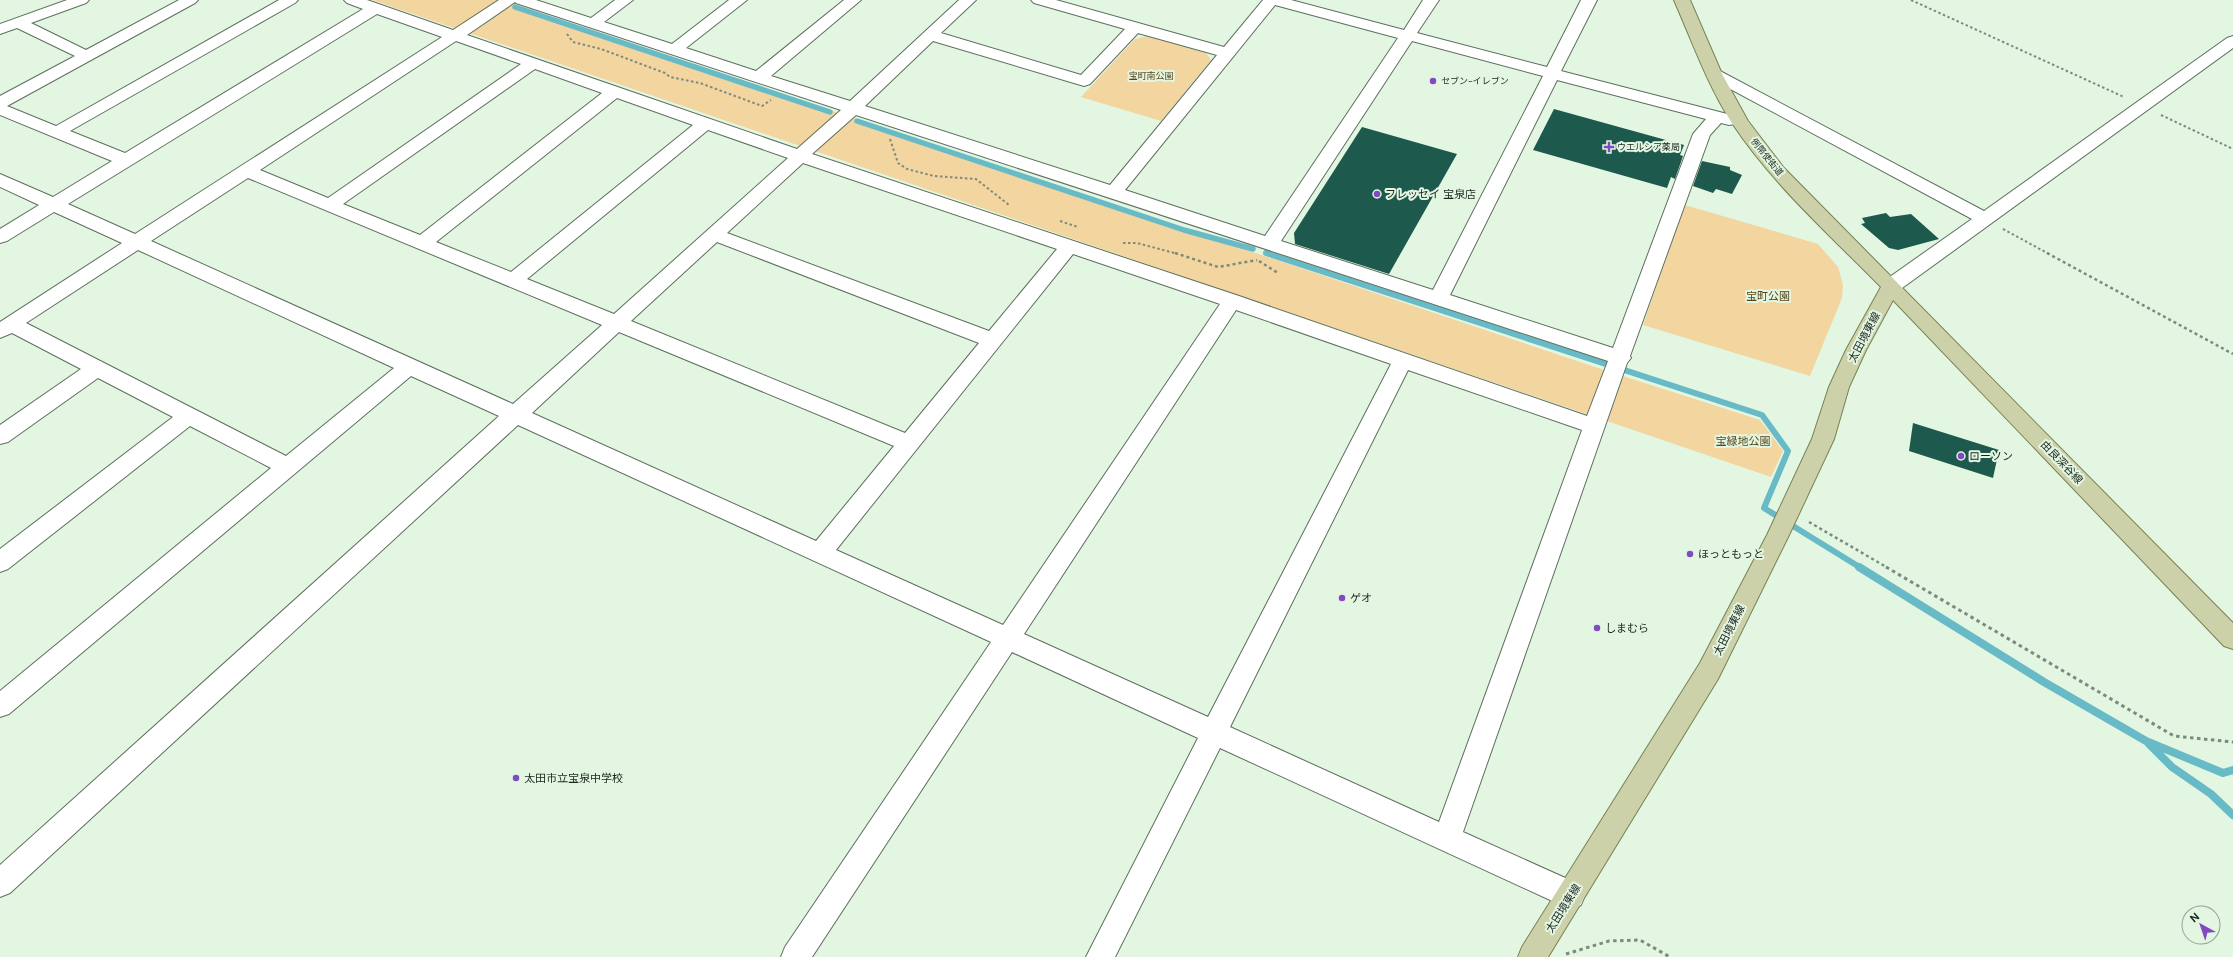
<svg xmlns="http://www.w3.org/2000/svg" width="2233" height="957" viewBox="0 0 2233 957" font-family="'DM Sans','Noto Sans JP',sans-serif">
<rect width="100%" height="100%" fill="#e2f6e2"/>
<!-- green -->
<path fill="#f2d59f" d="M 372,0 L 502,0 L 1601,369 L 1760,420 L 1783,451 L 1771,477 Z
M 1147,36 L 1206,53 L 1211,60 L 1161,121 L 1081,97 L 1135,39 Z
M 1685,205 L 1818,244 L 1838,267 L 1843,285 L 1842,298 L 1810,376 L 1643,325 Z"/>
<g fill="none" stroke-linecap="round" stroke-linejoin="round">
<!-- stream-far2 -->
<path stroke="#69bac7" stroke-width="5.5" d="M 515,7 L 830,112
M 857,121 L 1184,230 L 1253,249
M 1266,253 L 1269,254"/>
<!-- stream-far1 -->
<path stroke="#69bac7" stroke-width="6" d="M 1266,253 L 1762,415 L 1788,451 L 1764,508 L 1861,568"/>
<!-- stream -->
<path stroke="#69bac7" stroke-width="8" d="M 1859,567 L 2044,682 L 2146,741 L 2223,773 L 2233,770
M 2149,744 L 2172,767 L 2211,794 L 2233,815"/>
</g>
<!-- building -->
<path fill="#1d594d" d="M 1554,109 L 1684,145 L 1680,155 L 1683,156 L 1675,179 L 1671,177 L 1667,188 L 1533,150 Z
M 1362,127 L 1457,154 L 1389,274 L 1295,244 L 1294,233 Z
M 1702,161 L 1730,167 L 1730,170 L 1742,175 L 1732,194 L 1716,189 L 1713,193 L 1693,186 Z
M 1886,213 L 1890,217 L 1911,214 L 1939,239 L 1898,250 L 1889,248 L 1861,224 L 1865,223 L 1862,218 Z
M 1913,423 L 1999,450 L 1993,478 L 1909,451 Z"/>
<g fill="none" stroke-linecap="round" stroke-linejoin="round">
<!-- minor casing -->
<g stroke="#5e6f5e" stroke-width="2">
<path id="minor" d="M 67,0 L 89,0 L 86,3 L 31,23 L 86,50 L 179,0 L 198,0 L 195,3 L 7,106 L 56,126 L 279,0 L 298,0 L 295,3 L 70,131 L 125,153 L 363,9 L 347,3 L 344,0 L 367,0 L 453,30 L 499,0 L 536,0 L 591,18 L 615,0 L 633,0 L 604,22 L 672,44 L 729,0 L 747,0 L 686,48 L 756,71 L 844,0 L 861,0 L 771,76 L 850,101 L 959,0 L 976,0 L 941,33 L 1081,75 L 1125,29 L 1034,3 L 1031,0 L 1056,0 L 1224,47 L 1263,0 L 1291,0 L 1404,30 L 1423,0 L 1439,0 L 1417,33 L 1547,67 L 1581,0 L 1597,0 L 1561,71 L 1735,116 L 1737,120 L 1735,124 L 1729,125 L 1721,123 L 1710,135 L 1630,356 L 1631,358 L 1627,363 L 1605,426 L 1463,832 L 1581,885 L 1585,895 L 1581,905 L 1571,909 L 1561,905 L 1220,748 L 1115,957 L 1086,957 L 1198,738 L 1012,652 L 812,957 L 781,957 L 785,947 L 991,642 L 518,425 L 10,893 L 0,897 L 0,865 L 499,416 L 411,376 L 9,714 L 0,717 L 0,691 L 271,468 L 190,426 L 8,569 L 0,572 L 0,549 L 173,417 L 98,378 L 8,442 L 0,444 L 0,425 L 81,369 L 12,333 L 0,338 L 0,322 L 122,243 L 54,212 L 7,241 L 0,243 L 0,229 L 39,205 L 0,187 L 0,174 L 53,197 L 112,161 L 0,115 L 0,96 L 75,56 L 17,28 L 0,34 L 0,24 ZM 515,2 L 516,3 L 841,110 L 797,149 L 467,35 ZM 1275,5 L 1398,38 L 1265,236 L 1125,190 ZM 377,14 L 442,37 L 135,234 L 68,204 ZM 1138,33 L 1217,55 L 1110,185 L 865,106 L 933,41 L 1084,86 L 1090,84 ZM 456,41 L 521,64 L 328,198 L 260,170 ZM 1412,41 L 1543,76 L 1433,290 L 1281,241 ZM 535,69 L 602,93 L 420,235 L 343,204 ZM 1557,80 L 1706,119 L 1693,134 L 1613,348 L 1450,295 ZM 617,98 L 693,125 L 511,272 L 436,242 ZM 856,115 L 1608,361 L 1587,416 L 1239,296 L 812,154 ZM 708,130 L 788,158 L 614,314 L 527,279 ZM 803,163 L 1057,249 L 989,331 L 727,233 ZM 248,178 L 602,325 L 513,404 L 151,241 ZM 717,242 L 979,343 L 905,433 L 631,321 ZM 138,250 L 394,368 L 286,456 L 26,323 ZM 1073,254 L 1220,304 L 1003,625 L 836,550 ZM 1236,310 L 1391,364 L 1208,717 L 1024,634 ZM 619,332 L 894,446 L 816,541 L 532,413 ZM 1408,370 L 1582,430 L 1439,822 L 1230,727 Z
M 2233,36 L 2233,48 L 1898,291 L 1891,293 L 1884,291 L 1881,286 L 1884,281 L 1972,219 L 1708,77 L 1706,74 L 1708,71 L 1720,71 L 1984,211 L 2227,38 Z"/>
</g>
<!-- major casing -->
<g stroke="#788152" stroke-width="2">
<path id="major" d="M 1674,0 L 1690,0 L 1722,74 L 1748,121 L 1784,168 L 2233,623 L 2233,649 L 2224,646 L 1893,300 L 1866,350 L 1849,387 L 1834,439 L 1789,535 L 1718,679 L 1548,957 L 1518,957 L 1522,947 L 1700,663 L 1767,535 L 1812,439 L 1829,387 L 1846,350 L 1881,287 C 1830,235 1773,185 1732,123 C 1708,86 1692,41 1674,0 Z"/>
</g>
<!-- path-far2 -->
<path stroke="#7d8b7e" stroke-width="2" stroke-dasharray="2.5 2.5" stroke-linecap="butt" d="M 1911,0 L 2124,97
M 567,34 L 573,42 L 601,49 L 665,73 L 670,77 L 700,83 L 762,106 L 771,100
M 2161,115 L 2233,149
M 890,139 L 898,163 L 907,169 L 934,176 L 976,179 L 1009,205
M 1060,221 L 1078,227
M 2003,229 L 2049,254
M 1123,243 L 1137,243 L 1178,254"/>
<!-- path-far1 -->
<path stroke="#7d8b7e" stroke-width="2.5" stroke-dasharray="3 3" stroke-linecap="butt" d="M 1175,253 L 1218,267 L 1257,260
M 2047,253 L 2233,354
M 1259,261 L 1278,273
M 1809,522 L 1888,568"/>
<!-- path -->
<path stroke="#7d8b7e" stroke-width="3" stroke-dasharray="3.5 3.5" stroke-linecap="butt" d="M 1886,567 L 2174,736 L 2233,742
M 1566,954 L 1609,941 L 1640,940 L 1670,957"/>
<!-- minor -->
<use href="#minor" fill="#fff" fill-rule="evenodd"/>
<!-- major -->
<use href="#major" fill="#ccd1a9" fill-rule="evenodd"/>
</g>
<!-- markers -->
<g fill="#824ac0" stroke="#e2f6e2" stroke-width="1.5">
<circle cx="1433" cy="81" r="4"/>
<path d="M1607 141h4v4h4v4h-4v4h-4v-4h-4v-4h4z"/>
<circle cx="1377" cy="194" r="4"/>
<circle cx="1961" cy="456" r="4"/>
<circle cx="1690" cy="554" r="4"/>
<circle cx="1342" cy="598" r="4"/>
<circle cx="1597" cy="628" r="4"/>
<circle cx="516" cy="778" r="4"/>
</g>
<g text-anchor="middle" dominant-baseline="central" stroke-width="4" stroke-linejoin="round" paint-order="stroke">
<!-- far-park labels -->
<g font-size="9" fill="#5a4519" stroke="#e2f6e2">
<text x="1151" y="76">宝町南公園</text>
</g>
<!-- far-poi labels -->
<g font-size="9" fill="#1c241d" stroke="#e2f6e2" text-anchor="start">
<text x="1441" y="81">セブン-イレブン</text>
<text x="1617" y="147">ウエルシア薬局</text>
</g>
<!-- far-street labels -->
<g font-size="9" fill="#1c241d" stroke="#e2f6e2">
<text transform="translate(1767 157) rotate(51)">例幣使街道</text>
</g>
<!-- poi labels -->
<g font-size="11" fill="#1c241d" stroke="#e2f6e2" text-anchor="start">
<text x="1385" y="194">フレッセイ 宝泉店</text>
<text x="1969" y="456">ローソン</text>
<text x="1698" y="554">ほっともっと</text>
<text x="1350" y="598">ゲオ</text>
<text x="1605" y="628">しまむら</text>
<text x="524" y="778">太田市立宝泉中学校</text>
</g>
<!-- park labels -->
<g font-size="11" fill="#5a4519" stroke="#e2f6e2">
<text x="1768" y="296">宝町公園</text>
<text x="1743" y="441">宝緑地公園</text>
</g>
<!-- street labels -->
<g font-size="11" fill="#1c241d" stroke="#e2f6e2">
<text transform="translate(1864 337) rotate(-62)">太田境東線</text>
<text transform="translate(2062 462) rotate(46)">由良深谷線</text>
<text transform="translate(1729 630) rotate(-63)">太田境東線</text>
<text transform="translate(1563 908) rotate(-58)">太田境東線</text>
</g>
</g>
<!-- north arrow -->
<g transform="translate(2201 925) rotate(320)"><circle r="19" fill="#e2f6e2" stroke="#93a293"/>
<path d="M0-3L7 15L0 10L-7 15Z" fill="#824ac0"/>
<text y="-6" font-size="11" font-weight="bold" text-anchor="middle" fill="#1c241d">N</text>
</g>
</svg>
